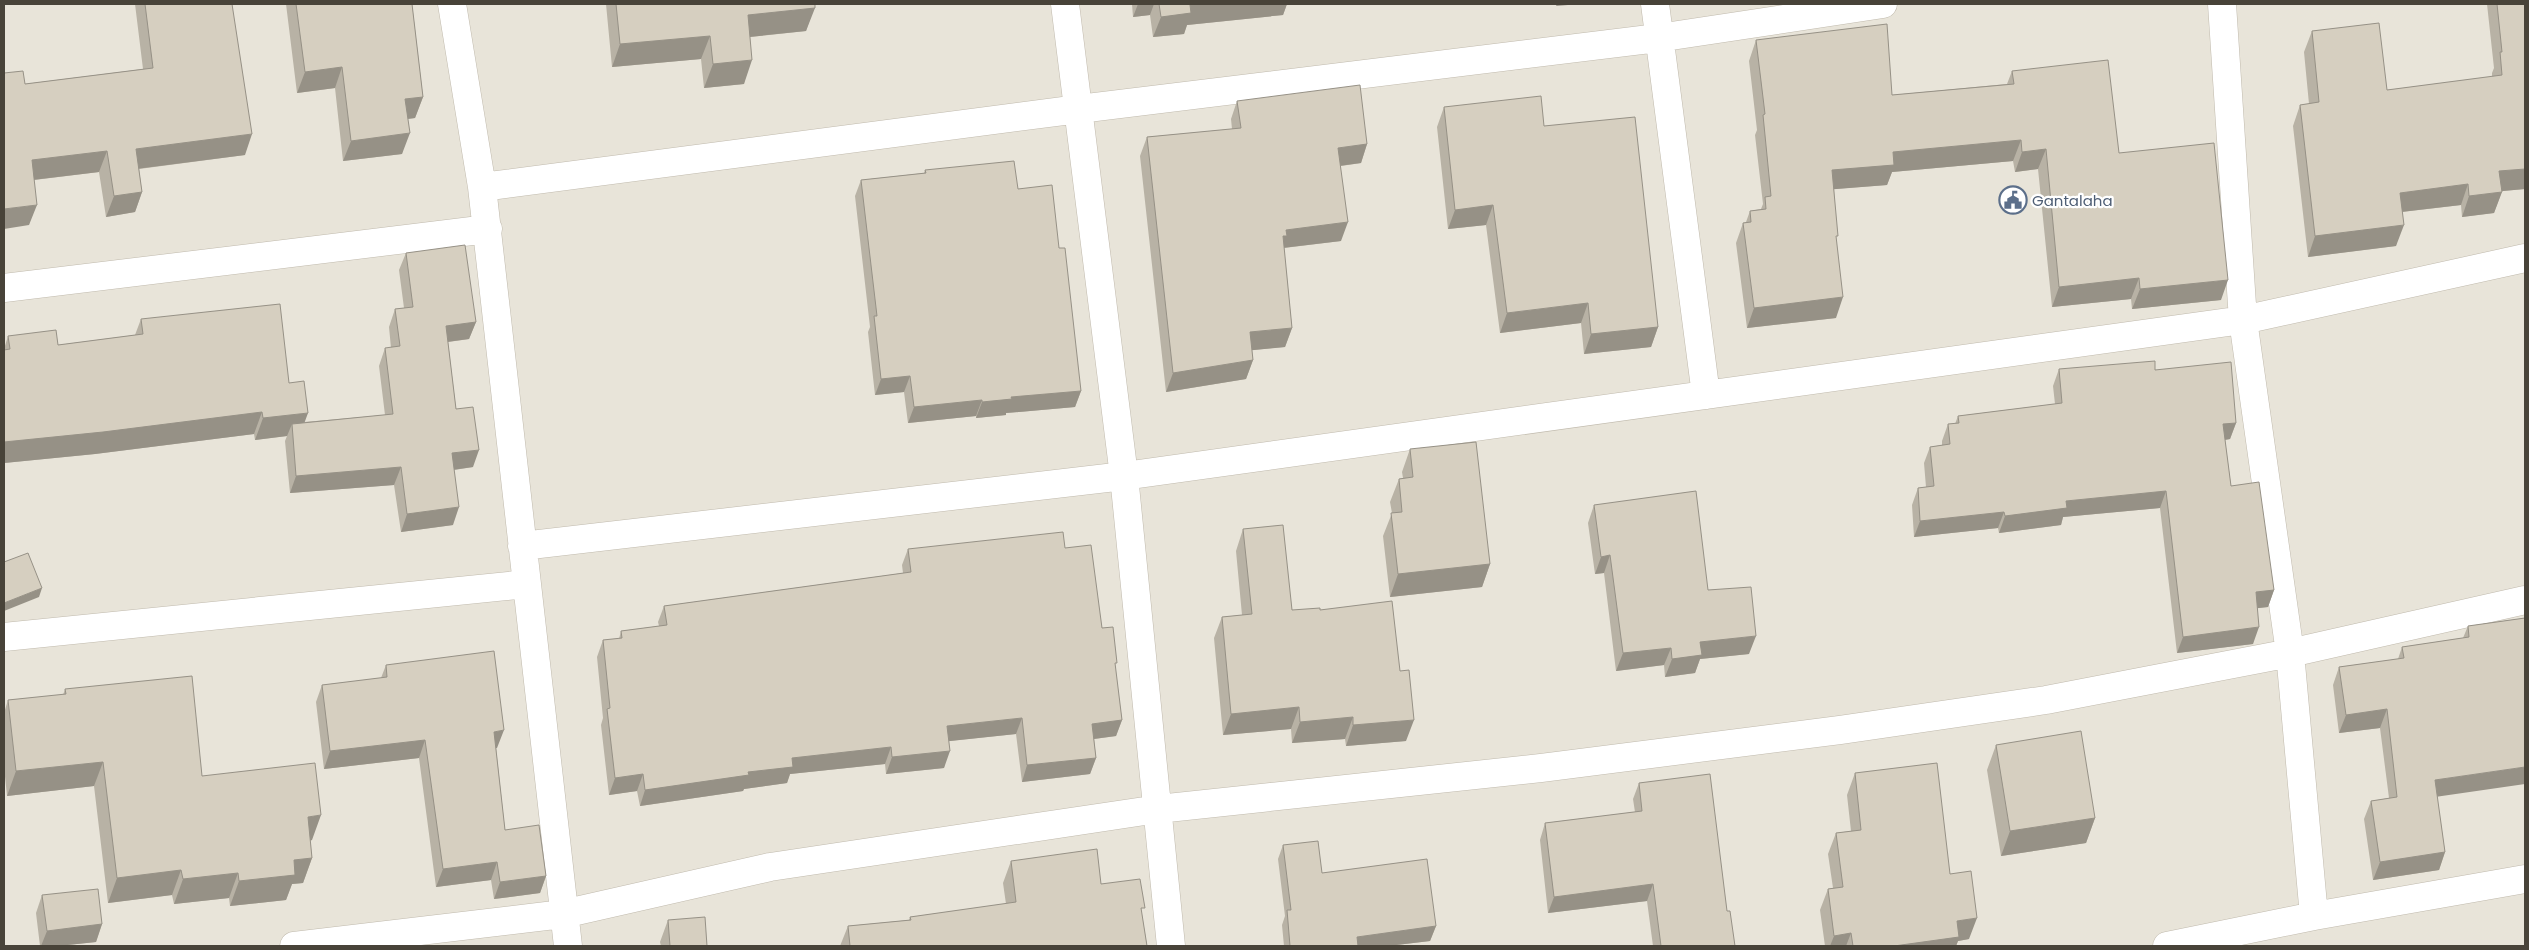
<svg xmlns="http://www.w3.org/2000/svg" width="2529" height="950" viewBox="0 0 2529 950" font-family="Poppins,sans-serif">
<rect width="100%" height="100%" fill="#f4f2eb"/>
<!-- residential -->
<path fill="#e8e4d9" d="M 4,4 L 2525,4 L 2525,946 L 4,946 Z"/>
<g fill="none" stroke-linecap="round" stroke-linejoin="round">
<!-- minor casing -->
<g stroke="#c0baad" stroke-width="29">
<path id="minor" d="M 452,4 L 482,187 L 568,946
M 1065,4 L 1124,476 L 1171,946
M 1655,4 L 1706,395
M 2222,4 L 2243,320 L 2290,653 L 2314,916
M 482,187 L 1079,109 L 1658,38 L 1883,4
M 4,288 L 488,229
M 522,546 L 1124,476 L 2243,320 L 2525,258
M 4,637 L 527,584
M 294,946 L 563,914 L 770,867 L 1158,809 L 1541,768 L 1840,730 L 2046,700 L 2290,653 L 2525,600
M 2167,946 L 2314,916 L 2525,879"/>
</g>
<!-- minor -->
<use href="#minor" stroke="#fff" stroke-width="28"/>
</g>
<!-- wall -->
<path fill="#b8b2a5" d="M 135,4 L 232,4 L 245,155 L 139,169 L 142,192 L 135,212 L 106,217 L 99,172 L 34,180 L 29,225 L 25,84 L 143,69 Z
M 286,4 L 412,4 L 423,97 L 415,118 L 408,119 L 402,154 L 343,161 L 335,88 L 297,93 Z
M 606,4 L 815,4 L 806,31 L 750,37 L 744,84 L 704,88 L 701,59 L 612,67 Z
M 1132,4 L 1287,4 L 1283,15 L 1187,25 L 1184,34 L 1153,37 L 1150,15 L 1133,17 Z
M 2487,4 L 2525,4 L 2525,189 L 2502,191 L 2494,213 L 2462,217 L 2461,205 L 2402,212 L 2396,246 L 2308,257 L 2293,126 L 2300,105 L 2309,104 L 2304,52 L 2312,31 L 2387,90 L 2492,77 L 2492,73 L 2494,68 Z
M 1756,40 L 1892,95 L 2007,84 L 2012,71 L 2119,153 L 2221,300 L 2132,309 L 2131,299 L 2052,307 L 2038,169 L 2015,172 L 2013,161 L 1892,172 L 1887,185 L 1834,189 L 1836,240 L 1836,318 L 1747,328 L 1736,243 L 1743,223 L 1746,222 L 1750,211 L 1761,209 L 1763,204 L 1755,135 L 1757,130 L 1749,61 Z
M 1237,101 L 1367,144 L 1361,163 L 1341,166 L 1341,241 L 1284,248 L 1292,328 L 1285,347 L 1252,350 L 1253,360 L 1246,379 L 1166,392 L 1140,156 L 1147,137 L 1232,129 L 1231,119 Z
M 1444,107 L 1544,126 L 1658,327 L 1651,347 L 1584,354 L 1581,323 L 1500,333 L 1486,225 L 1448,229 L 1437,127 Z
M 925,170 L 1018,189 L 1059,248 L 1081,391 L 1075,407 L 1006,413 L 1006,415 L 976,418 L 976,416 L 908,423 L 904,392 L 875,395 L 868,332 L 870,327 L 855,196 L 861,180 L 924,173 Z
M 406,253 L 476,322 L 469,339 L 448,342 L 456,409 L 473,467 L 454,470 L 453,525 L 401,532 L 394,485 L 290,493 L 285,441 L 287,436 L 255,440 L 254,434 L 95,454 L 4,463 L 4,349 L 8,336 L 58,345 L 135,335 L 141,319 L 289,383 L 304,422 L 385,415 L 379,366 L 385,348 L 391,348 L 389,327 L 395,309 L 404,308 L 399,270 Z
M 2059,369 L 2155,370 L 2236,423 L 2230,439 L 2225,440 L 2231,486 L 2274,590 L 2268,607 L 2257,608 L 2253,644 L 2177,653 L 2160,508 L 2063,517 L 2061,525 L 1999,533 L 1998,528 L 1914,537 L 1912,505 L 1918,488 L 1926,487 L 1924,463 L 1930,447 L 1942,445 L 1942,441 L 1948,424 L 1955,424 L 1958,416 L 2055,404 L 2053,386 Z
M 1410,449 L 1490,564 L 1482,587 L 1390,597 L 1383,536 L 1392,513 L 1390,502 L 1399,479 L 1403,478 L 1402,472 Z
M 1594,505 L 1708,590 L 1749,654 L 1700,659 L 1695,673 L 1665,677 L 1664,665 L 1616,671 L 1604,573 L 1595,574 L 1588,523 Z
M 1243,529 L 1292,610 L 1320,610 L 1406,741 L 1346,746 L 1345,739 L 1292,743 L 1291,729 L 1223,735 L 1214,638 L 1222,617 L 1242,615 L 1236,551 Z
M 1065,548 L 1102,628 L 1115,668 L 1122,720 L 1116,736 L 1094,739 L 1096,758 L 1090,774 L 1022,782 L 1016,734 L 949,741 L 944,768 L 886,774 L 885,764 L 790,774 L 787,783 L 744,789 L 743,791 L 640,806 L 637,791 L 609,795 L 601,725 L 603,718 L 597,657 L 603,640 L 619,639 L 621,631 L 659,626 L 658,622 L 664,606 L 903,573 L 902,565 L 908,549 Z
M 2525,618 L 2437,797 L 2445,852 L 2439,870 L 2373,880 L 2364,819 L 2371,801 L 2389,798 L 2380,728 L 2339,733 L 2333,685 L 2339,667 L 2398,659 L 2402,647 L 2463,638 L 2468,626 Z
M 386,665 L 497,748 L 496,748 L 505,830 L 546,876 L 540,893 L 494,899 L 491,880 L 436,887 L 419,758 L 324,769 L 316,702 L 322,685 L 381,678 Z
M 65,689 L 202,776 L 312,840 L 310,841 L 312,858 L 303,883 L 292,884 L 286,900 L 230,906 L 229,898 L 174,904 L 172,895 L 108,903 L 94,786 L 7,796 L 4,767 L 4,713 L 8,700 L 63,695 Z
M 1996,745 L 2095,818 L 2086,843 L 2001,856 L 1987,770 Z
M 1855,773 L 1950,874 L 1969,939 L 1958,941 L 1956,946 L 1825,946 L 1820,910 L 1828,889 L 1833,888 L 1828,854 L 1836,833 L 1851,831 L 1847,795 Z
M 1639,783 L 1727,911 L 1735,946 L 1653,946 L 1647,901 L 1548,913 L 1540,840 L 1545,823 L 1635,812 L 1633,799 Z
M 1283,845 L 1322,873 L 1436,926 L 1430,941 L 1388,946 L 1284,946 L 1282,925 L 1285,916 L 1278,859 Z
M 1011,861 L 1101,884 L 1142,915 L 1147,946 L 840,946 L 848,926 L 909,920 L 910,917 L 1006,904 L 1003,883 Z
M 42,895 L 102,924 L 96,942 L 58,946 L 40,946 L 36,913 Z
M 668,920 L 707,946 L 661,946 L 660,942 Z"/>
<!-- shaded-wall -->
<path fill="#969186" d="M 1138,4 L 1154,4 L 1150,15 L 1133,17 Z
M 1202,4 L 1287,4 L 1283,15 L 1187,25 L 1184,34 L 1153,37 L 1161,17 L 1190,5 Z
M 1557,4 L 1580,4 L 1556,6 Z
M 815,8 L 806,31 L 739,38 L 748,15 Z
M 710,36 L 701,59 L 612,67 L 620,44 Z
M 752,60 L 744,84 L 704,88 L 713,64 Z
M 342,67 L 335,88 L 297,93 L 305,72 Z
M 423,97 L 415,118 L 398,120 L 405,99 Z
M 410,133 L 402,154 L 343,161 L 351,141 Z
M 252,134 L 245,155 L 128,170 L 136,149 Z
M 2021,140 L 2013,161 L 1892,172 L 1887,185 L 1824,190 L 1832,170 L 1893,152 Z
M 1367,144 L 1361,163 L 1331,167 L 1338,148 Z
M 2046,149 L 2038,169 L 2015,172 L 2022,152 Z
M 107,151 L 99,172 L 24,181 L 32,160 Z
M 2525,169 L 2525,189 L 2492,192 L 2499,171 Z
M 2468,184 L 2461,205 L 2392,213 L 2400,193 Z
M 142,192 L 135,212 L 106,217 L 114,196 Z
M 2502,192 L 2494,213 L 2462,217 L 2469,196 Z
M 37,205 L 29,225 L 4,229 L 4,209 Z
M 1493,205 L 1486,225 L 1448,229 L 1455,210 Z
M 1348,222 L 1341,241 L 1282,248 L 1283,236 L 1286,230 Z
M 2404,225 L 2396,246 L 2308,257 L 2315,236 Z
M 2139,278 L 2131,299 L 2052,307 L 2059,287 Z
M 2228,280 L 2221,300 L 2132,309 L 2140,289 Z
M 1843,297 L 1836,318 L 1747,328 L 1754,308 Z
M 1588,303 L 1581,323 L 1500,333 L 1507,313 Z
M 476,322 L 469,339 L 439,343 L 446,326 Z
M 1658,327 L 1651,347 L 1584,354 L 1591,334 Z
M 1292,328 L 1285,347 L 1244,351 L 1250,332 Z
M 1253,360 L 1246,379 L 1166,392 L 1173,373 Z
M 910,376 L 904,392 L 875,395 L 881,379 Z
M 1081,391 L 1075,407 L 1006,413 L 1006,415 L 976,418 L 982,402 L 1011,397 Z
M 982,400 L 976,416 L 908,423 L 914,407 Z
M 262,412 L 254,434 L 95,454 L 4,463 L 4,442 Z
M 308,413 L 300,435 L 292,424 L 287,436 L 255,440 L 263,418 Z
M 2236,423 L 2230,439 L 2217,441 L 2223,424 Z
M 479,450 L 473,467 L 445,471 L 452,453 Z
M 401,467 L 394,485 L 290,493 L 296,476 Z
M 2166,491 L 2160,508 L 2063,517 L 2061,525 L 1999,533 L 2005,516 L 2066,501 Z
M 459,507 L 453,525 L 401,532 L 407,514 Z
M 2004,512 L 1998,528 L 1914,537 L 1920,521 Z
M 1610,555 L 1604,573 L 1595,574 L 1601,557 Z
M 1490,564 L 1482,587 L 1390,597 L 1398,574 Z
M 42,588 L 39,597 L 4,611 L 4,603 Z
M 2274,590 L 2268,607 L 2250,609 L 2256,592 Z
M 2259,627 L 2253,644 L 2177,653 L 2183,637 Z
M 1756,636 L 1749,654 L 1700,659 L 1695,673 L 1665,677 L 1672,659 L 1700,642 Z
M 1671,648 L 1664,665 L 1616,671 L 1623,653 Z
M 1299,707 L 1291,729 L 1223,735 L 1231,714 Z
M 2387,709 L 2380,728 L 2339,733 L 2346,715 Z
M 1353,717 L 1345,739 L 1292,743 L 1300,722 Z
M 1022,718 L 1016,734 L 941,742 L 947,726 Z
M 1122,720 L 1116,736 L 1086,740 L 1092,724 Z
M 1414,720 L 1406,741 L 1346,746 L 1353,725 Z
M 504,730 L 497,748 L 487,749 L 494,732 Z
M 425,740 L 419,758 L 324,769 L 330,751 Z
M 891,747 L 885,764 L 790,774 L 787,783 L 744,789 L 743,791 L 640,806 L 645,790 L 792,758 Z
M 950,751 L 944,768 L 886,774 L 892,757 Z
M 1096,758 L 1090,774 L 1022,782 L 1027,765 Z
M 103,762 L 94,786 L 7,796 L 16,771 Z
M 2525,767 L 2525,784 L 2428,798 L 2435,780 Z
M 643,774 L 637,791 L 609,795 L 615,778 Z
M 321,815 L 312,840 L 298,842 L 308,817 Z
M 2095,818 L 2086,843 L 2001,856 L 2010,831 Z
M 2445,852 L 2439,870 L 2373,880 L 2380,862 Z
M 312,858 L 303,883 L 292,884 L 286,900 L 230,906 L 239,881 L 294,860 Z
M 497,862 L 491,880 L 436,887 L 443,869 Z
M 181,870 L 172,895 L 108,903 L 117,878 Z
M 238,873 L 229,898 L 174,904 L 183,879 Z
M 546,876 L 540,893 L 494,899 L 500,882 Z
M 1653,884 L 1647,901 L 1548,913 L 1554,897 Z
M 1977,918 L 1969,939 L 1958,941 L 1956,946 L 1894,946 L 1957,921 Z
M 102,924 L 96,942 L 58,946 L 41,946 L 47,931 Z
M 1436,926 L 1430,941 L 1388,946 L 1353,946 L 1357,937 Z
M 1851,933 L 1846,946 L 1830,946 L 1834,936 Z"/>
<!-- building -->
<path fill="#d6cfc0" stroke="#969186" d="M 145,4 L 232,4 L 252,134 L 136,149 L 142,192 L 114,196 L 107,151 L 32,160 L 37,205 L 4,209 L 4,73 L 23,71 L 25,84 L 153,68 Z
M 296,4 L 412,4 L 423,97 L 405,99 L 410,133 L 351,141 L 342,67 L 305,72 Z
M 616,4 L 815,4 L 815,8 L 748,15 L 752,60 L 713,64 L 710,36 L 620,44 Z
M 1159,4 L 1202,4 L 1190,5 L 1191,13 L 1161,17 Z
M 2497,4 L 2525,4 L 2525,169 L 2499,171 L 2502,192 L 2469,196 L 2468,184 L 2400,193 L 2404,225 L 2315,236 L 2300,105 L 2319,102 L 2312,31 L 2379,23 L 2387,90 L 2502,75 L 2500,52 L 2502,52 Z
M 1887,24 L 1892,95 L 2014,84 L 2012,71 L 2108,60 L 2119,153 L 2214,143 L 2228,280 L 2140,289 L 2139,278 L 2059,287 L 2046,149 L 2022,152 L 2021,140 L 1893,152 L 1894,165 L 1832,170 L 1838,236 L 1836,236 L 1843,297 L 1754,308 L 1743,223 L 1751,222 L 1750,211 L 1766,209 L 1765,197 L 1771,196 L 1763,115 L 1765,114 L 1756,40 Z
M 1360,85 L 1367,144 L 1338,148 L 1348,222 L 1286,230 L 1287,236 L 1283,236 L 1292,328 L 1250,332 L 1253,360 L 1173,373 L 1147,137 L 1241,128 L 1237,101 Z
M 1541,96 L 1544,126 L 1635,117 L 1658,327 L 1591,334 L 1588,303 L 1507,313 L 1493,205 L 1455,210 L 1444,107 Z
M 1014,161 L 1018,189 L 1052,185 L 1059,248 L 1065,248 L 1081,391 L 1011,397 L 1012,399 L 982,402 L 982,400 L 914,407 L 910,376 L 881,379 L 874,316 L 877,316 L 861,180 L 926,173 L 925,170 Z
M 465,245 L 476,322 L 446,326 L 456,409 L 473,407 L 479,450 L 452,453 L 459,507 L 407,514 L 401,467 L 296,476 L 292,424 L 393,414 L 385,348 L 400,346 L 395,309 L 413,307 L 406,253 Z
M 280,304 L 289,383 L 304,381 L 308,413 L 263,418 L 262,412 L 103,432 L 4,442 L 4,350 L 10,349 L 8,336 L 56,330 L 58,345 L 143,334 L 141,319 Z
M 2155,361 L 2155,370 L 2231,362 L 2236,423 L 2223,424 L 2231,486 L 2259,482 L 2274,590 L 2256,592 L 2259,627 L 2183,637 L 2166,491 L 2066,501 L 2067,508 L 2005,516 L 2004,512 L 1920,521 L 1918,488 L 1934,486 L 1930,447 L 1950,444 L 1948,424 L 1959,423 L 1958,416 L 2062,403 L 2059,369 Z
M 1476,442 L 1490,564 L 1398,574 L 1391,513 L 1402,512 L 1399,479 L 1413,477 L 1410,449 Z
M 1696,491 L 1708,590 L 1751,587 L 1756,636 L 1700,642 L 1702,655 L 1672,659 L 1671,648 L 1623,653 L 1610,555 L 1601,557 L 1594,505 Z
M 1283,525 L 1292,610 L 1320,608 L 1320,610 L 1392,601 L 1400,671 L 1409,670 L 1414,720 L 1353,725 L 1353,717 L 1300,722 L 1299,707 L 1231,714 L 1222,617 L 1252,614 L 1243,529 Z
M 1063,532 L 1065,548 L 1091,545 L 1102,628 L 1113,627 L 1117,663 L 1115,663 L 1122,720 L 1092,724 L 1096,758 L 1027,765 L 1022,718 L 947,726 L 950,751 L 892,757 L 891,747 L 792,758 L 793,767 L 748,772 L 749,775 L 645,790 L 643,774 L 615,778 L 607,709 L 610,708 L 603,640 L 622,638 L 621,631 L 667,625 L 664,606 L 911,572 L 908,549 Z
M 28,553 L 42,588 L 4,603 L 4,562 Z
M 2525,618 L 2525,767 L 2435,780 L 2445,852 L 2380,862 L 2371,801 L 2397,797 L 2387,709 L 2346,715 L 2339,667 L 2404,658 L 2402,647 L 2469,637 L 2468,626 Z
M 494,651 L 504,730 L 494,732 L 505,830 L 539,825 L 546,876 L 500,882 L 497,862 L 443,869 L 425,740 L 330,751 L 322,685 L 387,677 L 386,665 Z
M 192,676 L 202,776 L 315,763 L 321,815 L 308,817 L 312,858 L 294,860 L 295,875 L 239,881 L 238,873 L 183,879 L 181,870 L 117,878 L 103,762 L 16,771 L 8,700 L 66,694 L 65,689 Z
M 2081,731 L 2095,818 L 2010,831 L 1996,745 Z
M 1937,763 L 1950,874 L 1971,871 L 1977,918 L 1957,921 L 1959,937 L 1894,946 L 1853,946 L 1851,933 L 1834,936 L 1828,889 L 1843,887 L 1836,833 L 1861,830 L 1855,773 Z
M 1710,774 L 1727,911 L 1730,911 L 1735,946 L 1661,946 L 1653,884 L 1554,897 L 1545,823 L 1642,811 L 1639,783 Z
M 1318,841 L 1322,873 L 1427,859 L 1436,926 L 1357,937 L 1358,946 L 1290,946 L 1287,910 L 1291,910 L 1283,845 Z
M 1097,849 L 1101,884 L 1140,879 L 1145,908 L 1141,908 L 1147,946 L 850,946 L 848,926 L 911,920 L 910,917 L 1016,902 L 1011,861 Z
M 98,889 L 102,924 L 47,931 L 42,895 Z
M 705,917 L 707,946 L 670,946 L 668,920 Z"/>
<!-- icons -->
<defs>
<g id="civic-ring" transform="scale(1.4375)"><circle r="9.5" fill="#fff" stroke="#5c6f8a" stroke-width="1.5"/><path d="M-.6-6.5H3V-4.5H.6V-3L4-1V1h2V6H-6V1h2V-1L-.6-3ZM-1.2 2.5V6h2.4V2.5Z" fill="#5c6f8a"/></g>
</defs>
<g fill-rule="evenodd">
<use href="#civic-ring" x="2013" y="200"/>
</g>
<g text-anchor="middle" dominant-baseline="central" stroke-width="4.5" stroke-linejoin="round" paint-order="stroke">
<!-- service labels -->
<g font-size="15" fill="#4e5e75" stroke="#fff" text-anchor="start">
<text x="2032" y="200">Gantalaha</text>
</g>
</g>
<!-- border -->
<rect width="2529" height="950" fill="none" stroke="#484339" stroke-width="10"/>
</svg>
